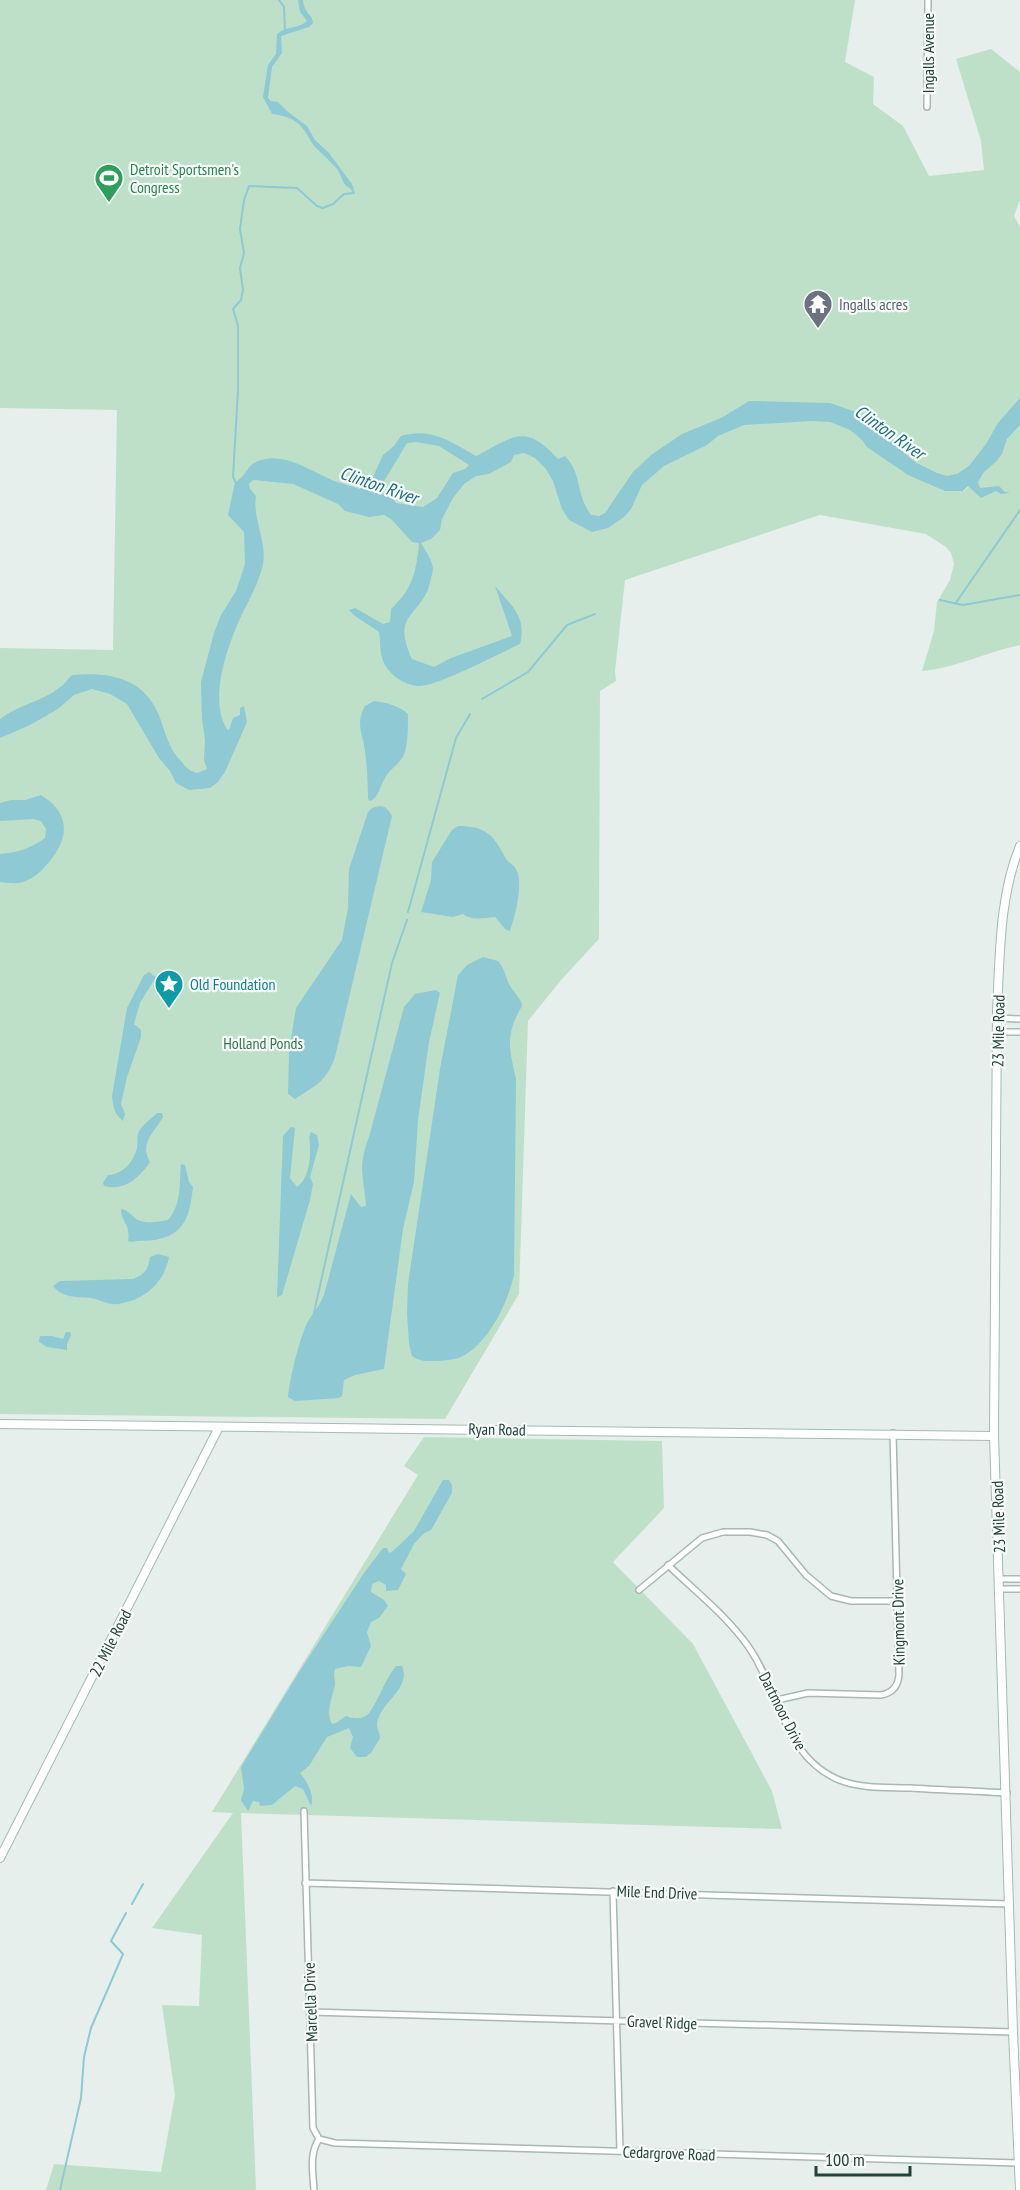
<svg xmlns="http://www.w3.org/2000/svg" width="1020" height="2190" viewBox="0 0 1020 2190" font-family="'PT Sans Narrow',sans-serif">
<rect width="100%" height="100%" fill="#e6efeb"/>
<!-- green -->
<path fill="#bfe0c8" d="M 0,0 L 855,0 L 845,62 L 874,77 L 873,104 L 903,126 L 929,176 L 984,170 L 981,141 L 956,59 L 991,49 L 1020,72 L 1020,200 L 1014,216 L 1020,227 L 1020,414 L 980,464 L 943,491 L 964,491 L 984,471 L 997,461 L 1002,454 L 1007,438 L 1020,425 L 1020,645 C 986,652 956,668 922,671 L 934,631 L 937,602 L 950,580 L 954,564 L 951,553 L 946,547 L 926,534 L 820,515 L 625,580 L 615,671 L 616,681 L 600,691 L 599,939 L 561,980 L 528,1021 L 519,1294 L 445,1419 L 0,1414 L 0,648 L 113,650 L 117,410 L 0,408 Z
M 424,1437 L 662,1441 L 664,1508 L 613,1562 L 693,1644 L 772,1791 L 782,1829 L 241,1813 L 256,2190 L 46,2190 L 54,2164 L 161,2172 L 175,2095 L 162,2005 L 199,2006 L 202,1935 L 152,1928 L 233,1813 L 212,1812 L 418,1475 L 404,1466 Z"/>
<!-- water -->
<path fill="#8ec9d4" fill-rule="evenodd" d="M 298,0 L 303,0 C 304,13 313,15 313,23 L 309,27 L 281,36 L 282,53 L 272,67 L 268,98 L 271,101 L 278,102 L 287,111 L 307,126 L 315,140 L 329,153 L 352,184 L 354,189 C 342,188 343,177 337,169 C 330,161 322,154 314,146 C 310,141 308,135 304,130 C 297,119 283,115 272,114 L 263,97 L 268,65 L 276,54 L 277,34 C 286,26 299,29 307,21 L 300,12 Z
M 1020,398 L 1020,425 L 1007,439 L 1002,454 L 997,461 L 984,472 L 978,482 L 980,488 L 999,486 L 1005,492 L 1009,492 L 1008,493 L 1001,494 L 996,491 L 981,498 L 968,486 L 963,491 L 945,491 L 908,475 L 867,447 L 862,440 L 850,430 L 830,422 L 811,421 L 744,425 L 718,436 L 707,445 L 664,466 L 642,485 L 631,509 L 624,517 L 608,528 L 592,532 L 569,520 L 562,509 L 553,481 L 546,469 L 535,458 L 524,453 L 514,455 L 511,462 L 489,474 L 476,476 L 464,484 L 453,498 L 442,519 L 440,530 L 431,539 L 421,543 C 425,550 430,557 432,564 C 434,569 432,574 431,578 C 425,617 389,610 412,659 L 434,667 L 451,658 L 512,636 L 495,586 C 511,605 527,617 520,644 C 500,653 435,688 417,686 C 403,684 391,676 384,663 C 379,653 381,643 379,632 L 355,616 L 349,610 L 355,608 L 383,624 L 390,622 L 391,609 C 413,588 416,573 419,543 L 412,542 L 392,520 L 384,515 L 369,517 L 345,511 L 338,504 L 293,484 L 253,480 L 249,484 L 250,489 L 256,496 C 252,520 269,544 262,568 C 257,588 246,605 238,623 C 226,651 209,701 227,729 L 229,730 L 233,718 L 240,715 L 240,708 L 244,706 L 247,722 L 225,772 L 218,782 L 210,788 L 189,790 L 176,783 L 170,771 L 159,758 L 127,704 L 110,694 L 92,689 L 74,695 L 58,709 L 30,725 L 0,738 L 0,719 C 18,705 41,702 59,688 C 64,685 68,679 72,675 C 111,672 145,678 160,718 C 165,732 169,749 180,760 C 186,767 187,770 197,773 L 207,769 L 204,760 L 205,740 L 202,719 L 201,682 L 214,633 L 221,615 L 236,591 L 245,564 L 244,532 L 228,515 L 235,482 C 245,478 247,465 258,461 C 284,451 312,472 334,481 C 342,484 352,486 360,489 L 372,479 L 383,455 L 394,446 L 401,436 C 431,427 450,441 476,456 C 513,437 525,422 558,459 L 565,456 C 583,475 575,493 591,515 L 599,516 L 605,513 L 633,472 L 651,455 L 682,434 L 723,417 L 749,401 L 830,403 L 856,412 L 915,462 L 937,473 L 947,476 L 957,474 L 969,466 L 986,444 L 998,423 ZM 416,442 L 439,446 L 469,465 L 465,469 L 453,473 L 437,498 L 423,507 L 396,503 L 391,496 L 375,490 L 375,486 L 383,483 L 407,443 Z
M 374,701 C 386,703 399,705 408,714 C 408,726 408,741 405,752 C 402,763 390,768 385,778 C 380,785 379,798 370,801 L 368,799 C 368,783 367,767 365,751 C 363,734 355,724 365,706 Z
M 41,795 C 70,813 70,837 49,862 C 42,871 34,878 23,882 C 17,884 7,883 0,882 L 0,854 C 18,852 30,849 45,838 L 46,829 L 41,821 L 33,819 L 0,821 L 0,803 L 11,800 L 25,800 Z
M 379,806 C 386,806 389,810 392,816 L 335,1057 C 326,1082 316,1085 295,1099 L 288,1094 L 289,1051 L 296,1008 L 342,940 L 348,908 L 349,869 L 368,812 L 372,808 Z
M 458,826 C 485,826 493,834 505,857 C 508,863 515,865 517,871 C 523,886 515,916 510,931 L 506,930 L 495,917 C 483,918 473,921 463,914 L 453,917 L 421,912 L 431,880 L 432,862 L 452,830 Z
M 483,957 L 498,961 C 505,969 505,975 509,984 C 513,992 521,997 522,1006 C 505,1035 509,1048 516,1079 L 514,1275 C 507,1304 489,1343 461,1357 C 455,1360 445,1360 438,1361 C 427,1361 421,1362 412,1356 L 409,1344 L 407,1314 L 408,1284 L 440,1069 L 458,975 L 467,965 Z
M 149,972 L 156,977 L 140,1003 L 134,1024 L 141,1030 L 141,1037 L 127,1077 L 121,1104 L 125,1114 L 123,1121 C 114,1114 113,1106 112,1096 L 127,1008 L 144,975 Z
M 436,990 L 440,993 L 429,1042 L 418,1120 L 414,1182 L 403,1229 L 384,1369 L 355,1375 L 344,1380 L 342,1396 L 339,1398 L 295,1401 L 288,1397 C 290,1377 299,1341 307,1323 C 312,1314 319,1307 324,1295 L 351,1194 L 361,1207 L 366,1206 C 364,1176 357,1168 369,1137 L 404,1007 L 415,994 Z
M 157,1113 L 162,1113 L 163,1117 C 154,1133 139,1143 150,1162 C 140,1177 124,1192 104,1186 L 103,1183 L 108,1175 C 123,1174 133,1163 137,1148 C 138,1143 137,1138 138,1134 C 141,1125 151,1119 157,1113 Z
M 291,1127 L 295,1128 L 290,1178 L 297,1187 C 308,1179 311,1160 310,1146 C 310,1140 308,1138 311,1132 L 317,1135 L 319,1145 L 310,1177 L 313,1184 L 310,1200 L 282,1295 L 277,1297 L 283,1136 Z
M 181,1164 L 185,1165 L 189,1182 L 193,1187 C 190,1213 186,1235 155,1240 C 147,1241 139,1240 131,1242 L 128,1241 C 131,1223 121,1223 121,1209 C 129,1210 131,1216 138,1220 C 147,1224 158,1222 168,1220 C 182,1204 179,1184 181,1164 Z
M 158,1254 L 169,1257 C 164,1283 145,1300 118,1304 C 109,1306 100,1299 91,1298 C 78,1297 62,1298 53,1286 L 60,1281 L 133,1279 C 145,1274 148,1270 150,1257 Z
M 66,1332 L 70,1332 L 71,1335 L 67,1344 L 67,1350 L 47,1347 L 39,1342 L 40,1336 L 52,1336 L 63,1339 Z
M 443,1480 L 449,1480 L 452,1485 L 452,1493 L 431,1530 L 423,1534 L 414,1544 L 401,1569 L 406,1574 L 398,1590 L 386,1591 L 386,1585 L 379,1581 L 372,1584 L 371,1592 L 384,1600 L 388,1606 L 379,1618 L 371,1622 L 367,1632 L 371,1646 L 361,1667 L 348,1666 L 335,1669 C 333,1675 335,1678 335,1684 C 333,1697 325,1711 332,1724 L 336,1723 L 346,1716 C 353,1719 363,1720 369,1713 C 379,1700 384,1681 396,1666 L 402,1666 C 412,1689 378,1703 377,1725 C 377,1729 380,1733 380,1738 L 371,1753 L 366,1757 L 357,1757 L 350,1748 L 353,1737 L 349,1728 L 327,1737 L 309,1766 L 300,1773 C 307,1781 315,1795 311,1806 L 303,1789 L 295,1786 L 272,1805 L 260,1806 L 259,1802 L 253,1801 L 248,1811 L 241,1800 L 244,1789 L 241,1767 L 301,1669 L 364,1573 L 383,1548 L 387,1548 L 389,1553 L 393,1551 L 414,1531 Z"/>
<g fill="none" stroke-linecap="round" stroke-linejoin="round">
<!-- stream -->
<path stroke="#8ec9d4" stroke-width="2" d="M 279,0 L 284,7 L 285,31
M 236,483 L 233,477 L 238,390 L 238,326 L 233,309 L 241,300 L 243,290 L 240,268 L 244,253 L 240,229 L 244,200 L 249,186 L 297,188 L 317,206 L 323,208 L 333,204 L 344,194 L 354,193 L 351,187
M 940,600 L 963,605 L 1020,595
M 955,604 L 1020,510
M 482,699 L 528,672 L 567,625 L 595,614
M 408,912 L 456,738 L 470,714
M 313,1317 L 392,963 L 407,920
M 132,1904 L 143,1884
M 60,2190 L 81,2098 L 84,2057 L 91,2028 L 123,1954 L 111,1941 L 126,1913"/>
<!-- street casing -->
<g stroke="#a8b8b2" stroke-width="8">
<path id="street" d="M 927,107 L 928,0
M 997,1018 L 1020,1019
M 997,1032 L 1020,1032
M 668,1565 C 695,1591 726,1615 748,1646 C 780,1691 784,1760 842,1781 C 864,1789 888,1787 910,1788 C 942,1790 975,1791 1007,1793
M 1000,1579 L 1020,1579
M 1001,1589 L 1020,1589
M 639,1590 L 702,1538 L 723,1532 L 750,1532 L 767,1535 L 778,1541 L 806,1575 L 831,1596 L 851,1601 L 897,1601
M 777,1700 L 808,1693 L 881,1695 C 893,1693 898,1686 899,1675 L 893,1433
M 304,1811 L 313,2128 L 319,2139
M 305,1883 L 1009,1904
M 613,1891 L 620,2151
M 310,2012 L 1013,2032
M 319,2139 L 335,2143 L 1019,2163
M 314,2190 C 313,2173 309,2154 319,2139"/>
</g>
<!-- secondary casing -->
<g stroke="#a4bbb3" stroke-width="10">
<path id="secondary" d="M 0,1424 L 994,1436
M 0,1858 L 219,1427
M 1020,2190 L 1013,2032 L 994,1436 L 997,1011 C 1000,956 999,897 1020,846"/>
</g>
<!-- street -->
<use href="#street" stroke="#fff" stroke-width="5"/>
<!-- secondary -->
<use href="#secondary" stroke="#fff" stroke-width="8"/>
</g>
<!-- icons -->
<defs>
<g id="stadium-pin" transform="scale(1.5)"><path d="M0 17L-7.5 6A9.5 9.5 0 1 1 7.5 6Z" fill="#2e9e5b" stroke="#f7fbf9"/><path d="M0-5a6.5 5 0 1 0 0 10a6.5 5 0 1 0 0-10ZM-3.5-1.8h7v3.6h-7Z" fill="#fff"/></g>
<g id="temple-pin" transform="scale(1.5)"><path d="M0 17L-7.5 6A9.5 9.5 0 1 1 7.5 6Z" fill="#6b7280" stroke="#f7fbf9"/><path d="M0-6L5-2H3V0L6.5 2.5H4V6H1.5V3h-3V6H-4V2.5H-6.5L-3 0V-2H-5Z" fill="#fff"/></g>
<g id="sight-pin" transform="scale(1.5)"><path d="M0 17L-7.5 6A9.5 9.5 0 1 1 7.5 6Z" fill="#0f9aa8" stroke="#f7fbf9"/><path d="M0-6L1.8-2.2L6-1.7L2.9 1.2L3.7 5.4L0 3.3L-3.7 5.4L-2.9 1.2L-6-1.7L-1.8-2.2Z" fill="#fff"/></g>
</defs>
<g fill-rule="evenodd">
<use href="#stadium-pin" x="109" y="178"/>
<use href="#temple-pin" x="818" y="304"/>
<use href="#sight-pin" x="169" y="984"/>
</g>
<g text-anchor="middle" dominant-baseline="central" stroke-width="4.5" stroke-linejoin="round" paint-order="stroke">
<!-- street labels -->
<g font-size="16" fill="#24423a" stroke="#f7fbf9">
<text transform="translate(928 53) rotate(-90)">Ingalls Avenue</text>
<text transform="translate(998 1031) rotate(-89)">23 Mile Road</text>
<text transform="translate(497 1429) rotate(1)">Ryan Road</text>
<text transform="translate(998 1517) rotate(-92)">23 Mile Road</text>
<text transform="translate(898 1622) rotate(-91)">Kingmont Drive</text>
<text transform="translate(110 1643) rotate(-63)">22 Mile Road</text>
<text transform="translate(783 1711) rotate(63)">Dartmoor Drive</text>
<text transform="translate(657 1892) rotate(2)">Mile End Drive</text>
<text transform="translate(310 2002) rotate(-92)">Marcella Drive</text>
<text transform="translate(662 2022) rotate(2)">Gravel Ridge</text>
<text transform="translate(669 2153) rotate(2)">Cedargrove Road</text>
</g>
<!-- leisure labels -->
<g font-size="16" fill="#27864d" stroke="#f7fbf9" text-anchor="start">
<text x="130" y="169">Detroit Sportsmen's<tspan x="130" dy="18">Congress</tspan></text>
</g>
<!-- worship labels -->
<g font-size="16" fill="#5b616d" stroke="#f7fbf9" text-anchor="start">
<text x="839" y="304">Ingalls acres</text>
</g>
<!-- culture labels -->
<g font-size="16" fill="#0d838f" stroke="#f7fbf9" text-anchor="start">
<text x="190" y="984">Old Foundation</text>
</g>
<!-- park labels -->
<g font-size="16" fill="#2d7a4b" stroke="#f7fbf9">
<text x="263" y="1043">Holland Ponds</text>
</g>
<!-- water labels -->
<g font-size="18" font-style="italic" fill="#1c6f80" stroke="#f7fbf9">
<text transform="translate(890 432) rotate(35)">Clinton River</text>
<text transform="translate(379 485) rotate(19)">Clinton River</text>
</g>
</g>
<!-- scale -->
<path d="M816 2166v9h94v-9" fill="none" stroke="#24423a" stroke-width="3"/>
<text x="825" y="2166" font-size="18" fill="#24423a" stroke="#f7fbf9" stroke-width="4.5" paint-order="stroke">100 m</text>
</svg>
